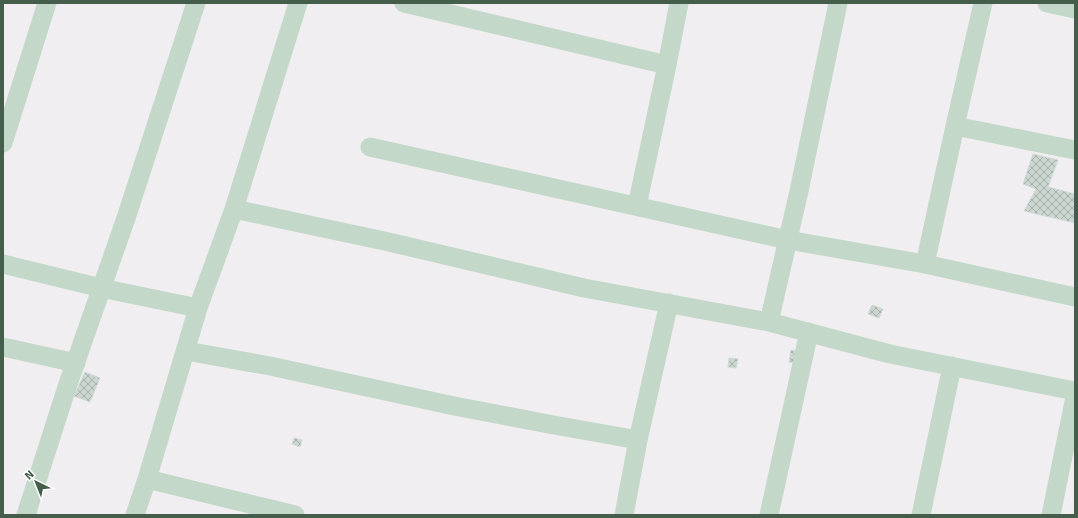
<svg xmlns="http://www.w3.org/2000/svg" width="1078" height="518" viewBox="0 0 1078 518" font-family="Signika,sans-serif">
<defs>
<pattern id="building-cross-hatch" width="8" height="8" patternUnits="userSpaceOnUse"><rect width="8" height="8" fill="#ccd6d1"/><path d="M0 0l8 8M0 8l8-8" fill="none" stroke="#a7b1ac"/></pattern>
</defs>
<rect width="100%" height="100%" fill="#f0eef1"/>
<!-- building -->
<path fill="url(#building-cross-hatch)" stroke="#d1dad6" d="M 1033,154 L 1058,160 L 1048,187 L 1075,194 L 1075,223 L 1024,211 L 1036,189 L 1023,184 Z
M 872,305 L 883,309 L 879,318 L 868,314 Z
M 791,350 L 799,351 L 797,363 L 789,362 Z
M 729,358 L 738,359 L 736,368 L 728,367 Z
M 85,372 L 100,378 L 90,402 L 74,396 Z
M 294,438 L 302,440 L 300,447 L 292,444 Z"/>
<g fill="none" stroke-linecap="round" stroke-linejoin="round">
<!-- minor -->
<path stroke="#c3d8c8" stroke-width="19" d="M 404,3 L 667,65
M 1047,3 L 1075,9
M 955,126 L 1075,150
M 3,143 L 47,3
M 370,147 L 788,240 L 925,264 L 1075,297
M 637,206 L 667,65 L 679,3
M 234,209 L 389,242 L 584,288 L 769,322 L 890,354 L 1075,391
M 3,264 L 101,288 L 198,308
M 925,264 L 955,126 L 983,3
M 769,322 L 799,191 L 838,3
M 3,347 L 76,363
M 186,351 L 270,366 L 454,406 L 554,425 L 638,440
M 147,479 L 295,515
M 26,515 L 67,387 L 126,218 L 196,3
M 135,515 L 147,479 L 198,308 L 234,209 L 298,3
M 624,515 L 638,440 L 669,303
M 769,515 L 809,332
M 921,515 L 952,366
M 1051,515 L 1075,397"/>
</g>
<!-- border -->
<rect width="1078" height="518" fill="none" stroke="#445e4b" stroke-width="8"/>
<!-- north arrow -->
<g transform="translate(36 482) rotate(317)" stroke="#ffffff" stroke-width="3" paint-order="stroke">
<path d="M0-3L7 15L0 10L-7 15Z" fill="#445e4b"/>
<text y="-6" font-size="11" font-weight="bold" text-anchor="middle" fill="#445e4b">N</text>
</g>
</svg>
